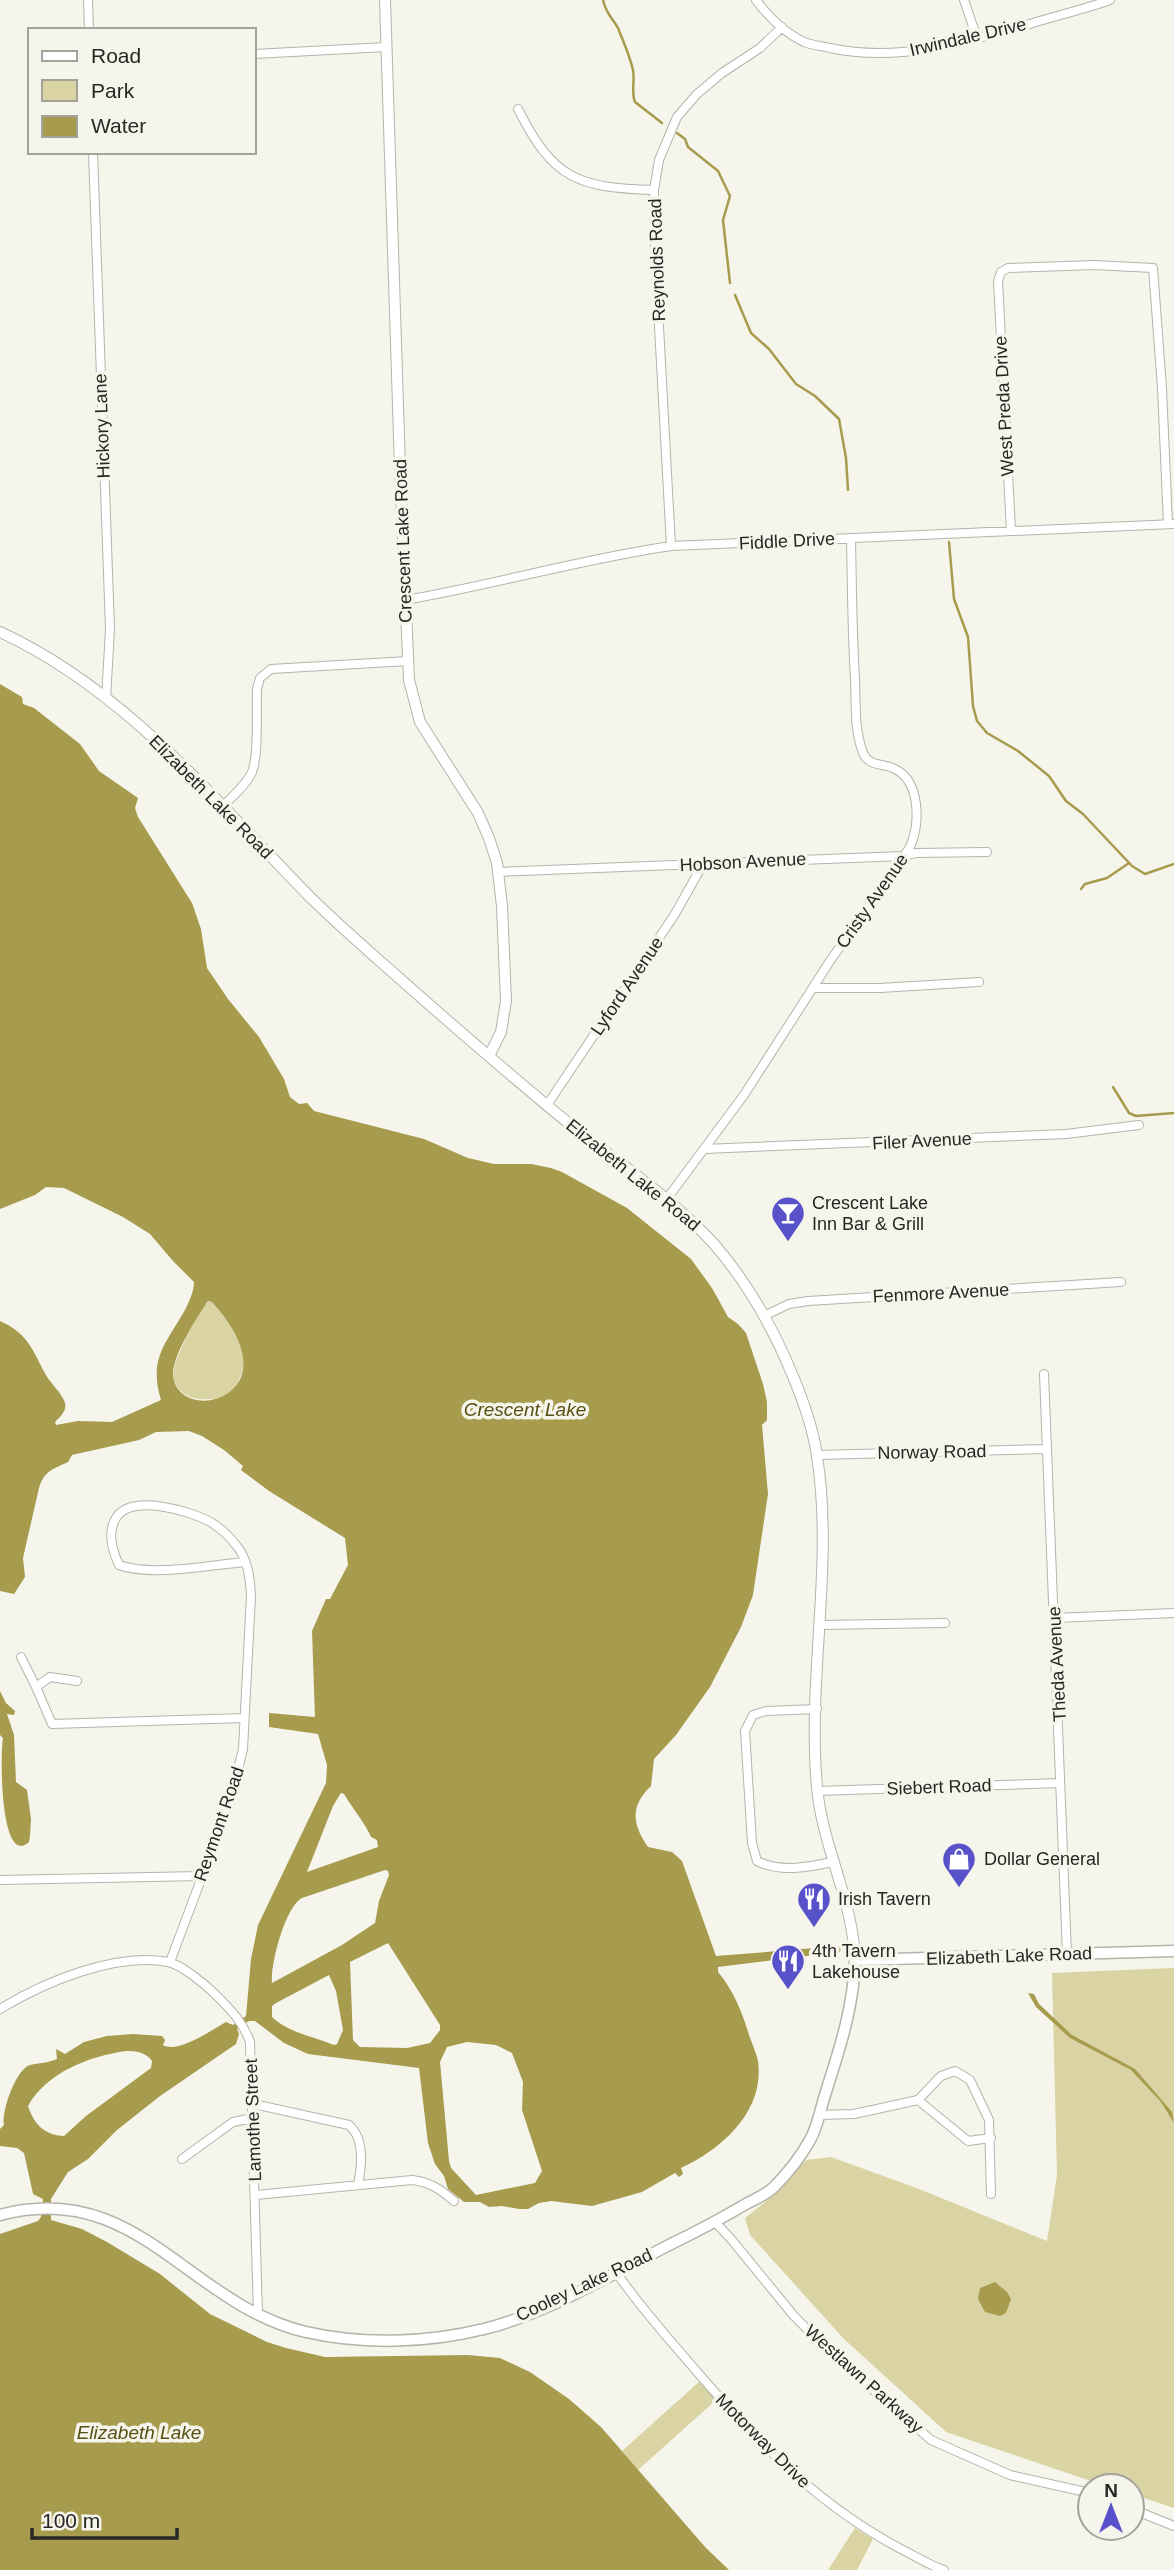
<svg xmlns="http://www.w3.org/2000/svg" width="1174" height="2570" viewBox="0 0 1174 2570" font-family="Arial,sans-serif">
<rect width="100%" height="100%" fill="#f6f5eb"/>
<!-- green -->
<path fill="#dad3a3" d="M 210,1301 C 222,1309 229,1322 236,1334 C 244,1348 247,1360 241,1375 C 238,1382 236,1388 230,1393 C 225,1399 217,1399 210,1399 C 182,1402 165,1383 178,1356 C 184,1342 199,1308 210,1301 Z
M 1174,1968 L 1174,2508 L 1132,2494 L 1132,2486 L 1106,2486 L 946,2432 L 843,2338 L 750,2235 L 745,2218 L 765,2202 L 806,2160 L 831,2157 L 919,2189 L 1047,2241 L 1057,2175 L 1052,1973 Z
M 700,2381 L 716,2400 L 638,2470 L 622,2451 Z
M 855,2528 L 873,2539 L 857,2570 L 828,2570 Z"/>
<!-- water -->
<path fill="#a79b4e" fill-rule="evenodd" d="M 0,684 L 22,697 L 23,704 L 34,708 L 80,744 L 99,771 L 138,798 L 135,808 L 138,817 L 192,903 L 201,929 L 207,968 L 228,999 L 259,1037 L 284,1079 L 290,1097 L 299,1104 L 307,1103 L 314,1111 L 424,1139 L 468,1158 L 494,1164 L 531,1164 L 551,1168 L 562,1172 L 627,1208 L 691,1259 L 712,1288 L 728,1317 L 738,1324 L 746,1333 L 763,1384 L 767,1402 L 767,1420 L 762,1425 L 768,1494 L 753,1595 L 741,1627 L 710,1687 L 676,1735 L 654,1759 L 651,1786 C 630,1806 632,1824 648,1847 L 672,1852 L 682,1861 L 716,1956 L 841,1946 L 840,1952 L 718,1967 L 718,1972 C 734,1991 742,2012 749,2035 C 752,2044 756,2052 758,2061 C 765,2111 722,2149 681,2168 L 683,2174 L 679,2177 L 675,2173 L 642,2192 L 592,2206 L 551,2201 L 539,2203 L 528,2209 L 519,2209 L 502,2206 L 489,2207 L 480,2202 L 464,2202 L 448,2189 L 444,2176 L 435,2164 L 428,2143 L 419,2068 L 308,2054 L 284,2043 L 255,2021 L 249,2021 L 237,2029 L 239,2034 L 236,2044 L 160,2096 L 117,2130 L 88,2159 L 68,2172 L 51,2199 L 51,2220 L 82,2229 L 107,2242 L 160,2274 L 210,2314 L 267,2342 L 286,2348 L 325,2357 L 468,2355 L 500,2358 L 530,2372 L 569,2399 L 601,2427 L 706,2548 L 729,2570 L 0,2570 L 0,2234 L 38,2221 L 41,2217 L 43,2199 L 33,2194 L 24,2153 L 17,2148 L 0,2146 L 0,2129 L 4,2125 C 1,2112 16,2069 30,2065 C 39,2063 48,2063 57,2059 L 56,2049 L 65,2054 L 84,2042 L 107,2036 L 133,2034 L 162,2036 L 165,2040 L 163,2045 C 177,2054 212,2030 226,2022 L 233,2025 L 246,2016 L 251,1959 L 258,1925 L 326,1783 L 327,1765 L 318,1734 L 269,1727 L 269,1713 L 315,1717 L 312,1631 L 326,1599 L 330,1599 L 348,1565 L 345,1538 L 269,1491 L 241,1470 L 243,1466 L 224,1450 L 202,1436 L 189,1431 L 156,1432 L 139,1440 L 72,1455 L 68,1462 C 53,1469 44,1471 39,1488 L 23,1558 L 25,1577 L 14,1594 L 0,1591 L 0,1321 C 29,1334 32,1350 46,1375 C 51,1384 62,1393 65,1403 C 67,1411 60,1417 55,1422 L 56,1425 L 78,1421 L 112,1422 L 161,1400 C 148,1357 167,1343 186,1308 C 190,1299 194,1291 194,1282 L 173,1261 L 150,1234 L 123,1217 L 64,1188 L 46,1187 L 35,1195 L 0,1209 ZM 208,1301 L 212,1302 C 300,1398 176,1428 173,1374 C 173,1355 197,1317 208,1301 ZM 341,1793 L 344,1794 C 351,1806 367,1826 371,1837 L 377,1840 L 378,1847 L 307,1872 L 333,1806 ZM 385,1870 L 388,1871 L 389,1875 L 379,1901 L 375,1923 L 342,1945 L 272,1983 C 270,1965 285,1907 302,1898 ZM 388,1943 L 440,2025 L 440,2030 L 430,2043 L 407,2048 L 360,2047 L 353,2040 L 350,1962 ZM 329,1975 L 336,1991 L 343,2030 L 337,2044 L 334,2045 C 312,2036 289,2033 272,2017 L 272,2006 L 276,2003 ZM 467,2042 L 496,2045 L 512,2053 L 523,2082 L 522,2110 L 542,2171 L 535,2183 L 476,2195 L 451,2168 L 449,2161 L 440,2062 L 447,2047 ZM 126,2051 C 136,2051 146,2052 152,2061 L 151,2068 L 86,2116 L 64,2136 C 44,2135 34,2124 28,2106 C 47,2072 90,2056 126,2051 Z
M 0,1691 L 6,1703 L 15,1711 L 14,1715 L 7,1714 L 14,1735 L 16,1782 L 27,1790 L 31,1819 L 30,1836 L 29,1842 C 0,1868 0,1755 3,1738 L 0,1735 Z
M 1028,1993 L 1034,1994 L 1039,2004 L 1072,2035 L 1135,2069 L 1172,2112 L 1174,2123 L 1161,2102 L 1131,2070 L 1070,2038 L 1036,2007 Z
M 995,2282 L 1007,2292 L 1011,2299 L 1006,2313 L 1000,2316 L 985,2312 L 978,2299 L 980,2288 Z"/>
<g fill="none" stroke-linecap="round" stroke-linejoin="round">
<!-- stream -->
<path stroke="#a79b4e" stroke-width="2.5" d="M 603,0 C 606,14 612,17 618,28 C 623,41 630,56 633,70 C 635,81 631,93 635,102 L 662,123
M 677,133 L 685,139 L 688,147 L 718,171 L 730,196 L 723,220 L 730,283
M 735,295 L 751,333 L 769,349 L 796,384 L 815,396 L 839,419 L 846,458 L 848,490
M 949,542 L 954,599 L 968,637 L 973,706 L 977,721 L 987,733 L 1018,751 L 1049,776 L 1066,801 L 1083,814 L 1132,866 L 1145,874 L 1174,864
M 1081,889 L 1085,884 L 1107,878 L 1129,863
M 1113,1087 L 1129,1113 L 1136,1116 L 1174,1113"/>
<!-- minor casing -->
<g stroke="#b5b3aa" stroke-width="10">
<path id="minor" d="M 88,0 L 89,30
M 756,0 C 768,16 785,33 804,42 C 811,45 822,46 830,48 C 899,63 967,42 1033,23 C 1059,15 1085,9 1110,0
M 964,0 L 977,38
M 254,54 L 386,47
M 518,109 C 553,179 578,188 654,190
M 93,152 L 110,629 L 106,699
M 1011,531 L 998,281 L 1001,272 L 1008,268 L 1094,265 L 1153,268 L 1162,388 L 1168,524
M 671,546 L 655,254 L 654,190 L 659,160 L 677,117 L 697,94 L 722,73 L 760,48 L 782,27
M 405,600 C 494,585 581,559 671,546 L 1174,524
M 223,806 C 233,796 246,785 252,772 C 259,754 256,710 257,689 L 260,678 L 271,669 L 408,661
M 498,872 L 903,856 L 916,853 L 987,852
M 813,988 L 880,988 L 979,982
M 547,1105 L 675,914 L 703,864
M 704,1149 L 1066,1134 L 1139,1125
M 666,1200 L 744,1095 L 830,961 L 910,847 C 920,824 921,782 895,769 C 884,763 869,767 863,753 C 854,729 856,703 855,678 C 852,632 852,585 851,538
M 764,1316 L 789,1304 L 808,1301 L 1121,1282
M 1044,1374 L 1067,1955
M 817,1455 L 1047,1449
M 1055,1618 L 1174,1613
M 819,1625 L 945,1623
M 21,1657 L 36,1687
M 77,1681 L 50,1677 L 36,1687 L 52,1724 L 244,1718
M 817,1709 L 766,1711 L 753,1715 L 745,1731 L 752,1843 L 757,1861 C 781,1873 808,1867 833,1862
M 817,1791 L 1060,1783
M 0,1880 L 201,1876
M 170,1962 L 230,1802 L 243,1749 L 251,1596 C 250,1578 248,1559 236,1545 C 230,1537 220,1528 212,1523 C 192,1511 131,1493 116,1518 C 107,1532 113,1552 119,1565 C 152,1577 209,1565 245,1562
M 0,2009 C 44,1982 116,1952 168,1962 C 182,1965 206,1985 216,1995 C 231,2010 243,2022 250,2042 L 258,2315
M 918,2100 L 968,2141 L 991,2138
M 253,2104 L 349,2125 C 365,2139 362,2165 358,2184
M 819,2115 L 854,2114 L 918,2100 L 941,2076 L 955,2071 L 970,2080 L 989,2120 L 991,2194
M 182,2159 L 233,2122 L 253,2118
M 256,2195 L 412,2180 C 430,2182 440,2189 454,2201
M 715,2222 L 731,2239 L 794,2316 L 829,2351 L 931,2440 L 1010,2475 L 1090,2493
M 616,2272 C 637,2303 662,2331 686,2359 C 751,2435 812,2502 901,2549 C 915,2556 929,2565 944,2570
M 1132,2509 L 1174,2526"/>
</g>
<!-- tertiary casing -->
<g stroke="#b5b3aa" stroke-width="12">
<path id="tertiary" d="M 385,0 L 400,468 L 409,680 L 420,722 L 478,813 L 489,838 L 497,863 L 502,906 L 506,1001 L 501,1032 L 489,1056
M 0,632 C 124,689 215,800 308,895 C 334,921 362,945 390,970 C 451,1024 513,1078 577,1130 C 623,1166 674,1200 714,1244 C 747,1282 773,1328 792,1374 C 803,1400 813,1428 817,1456 C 834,1565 807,1677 817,1787 C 822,1846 853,1900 855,1960"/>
</g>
<!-- secondary casing -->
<g stroke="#b5b3aa" stroke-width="13">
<path id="secondary" d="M 0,2215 C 136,2178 189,2305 306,2332 C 363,2345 427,2343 484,2329 C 546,2314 616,2272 673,2243 C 698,2231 722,2218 746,2204 C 755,2199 766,2195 774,2187 C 787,2174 801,2156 810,2140 C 817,2128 820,2112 824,2098 C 838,2054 854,2007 855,1960 L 1174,1951"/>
</g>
<!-- minor -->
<use href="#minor" stroke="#fff" stroke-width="8"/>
<!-- tertiary -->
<use href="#tertiary" stroke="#fff" stroke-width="10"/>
<!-- secondary -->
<use href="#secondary" stroke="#fff" stroke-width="10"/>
</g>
<!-- icons -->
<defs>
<g id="bar-pin" transform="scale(1.75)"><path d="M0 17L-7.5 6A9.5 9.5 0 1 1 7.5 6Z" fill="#5852ca" stroke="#f6f5eb"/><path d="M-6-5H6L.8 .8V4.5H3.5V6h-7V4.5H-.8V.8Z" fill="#fff"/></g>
<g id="shop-pin" transform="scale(1.75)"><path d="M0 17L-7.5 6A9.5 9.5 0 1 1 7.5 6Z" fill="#5852ca" stroke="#f6f5eb"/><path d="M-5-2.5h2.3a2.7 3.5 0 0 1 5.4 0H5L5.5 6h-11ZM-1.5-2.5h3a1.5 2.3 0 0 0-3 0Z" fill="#fff"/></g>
<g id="restaurant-pin" transform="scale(1.75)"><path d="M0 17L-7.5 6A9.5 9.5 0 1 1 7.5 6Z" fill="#5852ca" stroke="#f6f5eb"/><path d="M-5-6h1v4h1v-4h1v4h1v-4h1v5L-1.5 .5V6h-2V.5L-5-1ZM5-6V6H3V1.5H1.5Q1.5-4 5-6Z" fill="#fff"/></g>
</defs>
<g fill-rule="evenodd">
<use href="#bar-pin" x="788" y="1213"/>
<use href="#shop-pin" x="959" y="1859"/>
<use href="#restaurant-pin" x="814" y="1899"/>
<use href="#restaurant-pin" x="788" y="1961"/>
</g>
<g text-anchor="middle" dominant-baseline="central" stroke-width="7" stroke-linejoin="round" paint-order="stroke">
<!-- street labels -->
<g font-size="18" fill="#282724" stroke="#f6f5eb">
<text transform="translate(968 37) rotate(-13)">Irwindale Drive</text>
<text transform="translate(657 260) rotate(-92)">Reynolds Road</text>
<text transform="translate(1004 406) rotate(-93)">West Preda Drive</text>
<text transform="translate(102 426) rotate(-92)">Hickory Lane</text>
<text transform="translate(403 541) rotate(-92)">Crescent Lake Road</text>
<text transform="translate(787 541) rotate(-3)">Fiddle Drive</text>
<text transform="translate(211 797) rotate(45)">Elizabeth Lake Road</text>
<text transform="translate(743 862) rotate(-3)">Hobson Avenue</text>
<text transform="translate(872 901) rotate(-55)">Cristy Avenue</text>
<text transform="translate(627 986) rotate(-56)">Lyford Avenue</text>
<text transform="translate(922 1141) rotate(-3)">Filer Avenue</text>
<text transform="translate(633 1175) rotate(39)">Elizabeth Lake Road</text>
<text transform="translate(941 1293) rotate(-3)">Fenmore Avenue</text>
<text transform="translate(932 1452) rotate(-1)">Norway Road</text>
<text transform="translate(1057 1664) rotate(-93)">Theda Avenue</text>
<text transform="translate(939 1787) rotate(-2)">Siebert Road</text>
<text transform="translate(219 1824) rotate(-71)">Reymont Road</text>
<text transform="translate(1009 1956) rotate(-2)">Elizabeth Lake Road</text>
<text transform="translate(253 2120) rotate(-92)">Lamothe Street</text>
<text transform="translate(584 2285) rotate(-25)">Cooley Lake Road</text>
<text transform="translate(864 2379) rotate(42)">Westlawn Parkway</text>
<text transform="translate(763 2441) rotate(45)">Motorway Drive</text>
</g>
<!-- poi labels -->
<g font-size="18" fill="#282724" stroke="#f6f5eb" text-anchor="start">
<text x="812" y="1203">Crescent Lake<tspan x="812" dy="21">Inn Bar &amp; Grill</tspan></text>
<text x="984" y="1859">Dollar General</text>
<text x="838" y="1899">Irish Tavern</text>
<text x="812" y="1951">4th Tavern<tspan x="812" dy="21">Lakehouse</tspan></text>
</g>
<!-- water labels -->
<g font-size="19" font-style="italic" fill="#584f14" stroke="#f6f5eb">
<text x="525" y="1409">Crescent Lake</text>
<text x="139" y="2432">Elizabeth Lake</text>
</g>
</g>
<!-- legend -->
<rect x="28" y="28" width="228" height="126" fill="#f6f5eb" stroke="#a4a39b" stroke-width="2"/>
<rect x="42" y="51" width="35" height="10" fill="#ffffff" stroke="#a4a39b" stroke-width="2"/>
<text x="91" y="63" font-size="21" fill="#282724">Road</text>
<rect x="42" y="80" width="35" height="21" fill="#dad3a3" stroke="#a4a39b" stroke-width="2"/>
<text x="91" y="98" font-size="21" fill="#282724">Park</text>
<rect x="42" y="116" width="35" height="21" fill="#a79b4e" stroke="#a4a39b" stroke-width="2"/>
<text x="91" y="133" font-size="21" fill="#282724">Water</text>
<!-- north arrow -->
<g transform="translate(1111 2507)"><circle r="33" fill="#f6f5eb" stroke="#a4a39b" stroke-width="2"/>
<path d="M0-5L12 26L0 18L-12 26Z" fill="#5852ca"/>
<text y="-10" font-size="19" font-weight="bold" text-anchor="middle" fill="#282724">N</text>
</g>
<!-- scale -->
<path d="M32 2528v10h145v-10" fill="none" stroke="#282724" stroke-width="3.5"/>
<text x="42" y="2528" font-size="21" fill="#282724" stroke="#f6f5eb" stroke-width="5" paint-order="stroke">100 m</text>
</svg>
